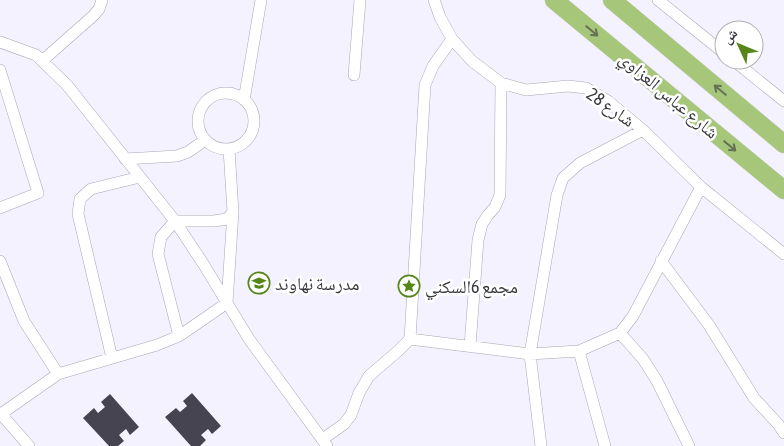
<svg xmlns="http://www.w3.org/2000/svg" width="784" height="446" viewBox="0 0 784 446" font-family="'Asap Condensed','Noto Naskh Arabic',sans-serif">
<rect width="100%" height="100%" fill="#f3f2fe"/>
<!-- building -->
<path fill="#454450" d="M 192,393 L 221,426 L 212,434 L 208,429 L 201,435 L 206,440 L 200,446 L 191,446 L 165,417 L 176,408 L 180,412 L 187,406 L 183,401 Z
M 110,394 L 139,427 L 130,435 L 126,429 L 119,435 L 124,441 L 118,446 L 109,446 L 83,418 L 94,408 L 98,413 L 105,407 L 101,402 Z"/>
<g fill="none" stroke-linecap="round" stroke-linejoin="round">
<!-- minor casing -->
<g stroke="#a8a7b5" stroke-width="12">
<path id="minor" d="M 434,0 L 440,17 L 452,39 L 472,61 L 501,83 L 526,90 L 568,86 L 586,88 L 608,101 L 643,130 L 701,187 L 784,254
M 658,0 L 724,53
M 0,42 L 36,55 L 67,85 L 175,221 L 204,265 L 249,339 L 327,446
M 733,60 L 784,101
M 42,61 L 93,16 L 99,9 L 102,0
M 0,70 L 38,193 L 0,208
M 354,75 L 360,0
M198 121a28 28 0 1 1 56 0a28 28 0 1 1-56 0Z
M 244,100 L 261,0
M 125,159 L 177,156 L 188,152 L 205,140
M 0,261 L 24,321 L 58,374
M 661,261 L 709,325 L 754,398 L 778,424 L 784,433
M 620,333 L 643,359 L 657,381 L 689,446
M 179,336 L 158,254 L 161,237 L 175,221 L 214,221 L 227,219 L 233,212 L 229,149
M 410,339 L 530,354 L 579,351 L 620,333 L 633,316 L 701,187
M 470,346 L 478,240 L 482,224 L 488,215 L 495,207 L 500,195 L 501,83
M 579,351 L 605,446
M 112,358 L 78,214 L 80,199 L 91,189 L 140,177
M 0,413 L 29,446
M 1,414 L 58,374 L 157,345 L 179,336 L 227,303 L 233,212
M 323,439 L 344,424 L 351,415 L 359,393 L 369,376 L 398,351 L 410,339 L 425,85 L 433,66 L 452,39
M 541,446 L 530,354 L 557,195 L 563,178 L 580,163 L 643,130"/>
</g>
<!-- primary casing -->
<g stroke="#d3d3d5" stroke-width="19">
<path id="primary" d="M 554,0 L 784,190
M 612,0 L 784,144"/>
</g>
<!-- minor -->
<use href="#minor" stroke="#fff" stroke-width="11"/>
<!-- primary -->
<use href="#primary" stroke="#a6c779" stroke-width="18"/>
</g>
<!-- one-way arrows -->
<defs><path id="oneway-shaft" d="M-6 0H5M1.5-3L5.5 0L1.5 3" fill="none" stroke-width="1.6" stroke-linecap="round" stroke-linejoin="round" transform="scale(1.25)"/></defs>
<g stroke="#657156">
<use href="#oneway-shaft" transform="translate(592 31) rotate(40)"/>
<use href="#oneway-shaft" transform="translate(720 90) rotate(-140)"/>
<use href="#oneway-shaft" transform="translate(730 146) rotate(40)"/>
</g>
<!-- icons -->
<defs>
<g id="school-ring" transform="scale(1.125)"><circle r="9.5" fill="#fff" stroke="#578618" stroke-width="1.5"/><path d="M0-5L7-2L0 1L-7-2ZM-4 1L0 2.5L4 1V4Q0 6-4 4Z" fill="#578618"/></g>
<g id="sight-ring" transform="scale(1.125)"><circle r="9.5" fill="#fff" stroke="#578618" stroke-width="1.5"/><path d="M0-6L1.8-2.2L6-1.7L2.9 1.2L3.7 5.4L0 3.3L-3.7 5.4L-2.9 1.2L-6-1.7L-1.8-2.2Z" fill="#578618"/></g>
</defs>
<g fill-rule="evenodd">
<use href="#school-ring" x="259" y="283"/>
<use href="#sight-ring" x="409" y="286"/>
</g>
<g text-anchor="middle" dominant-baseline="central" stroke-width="5" stroke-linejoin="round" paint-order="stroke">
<!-- street labels -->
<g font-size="18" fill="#39383e" stroke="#fff">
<text transform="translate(669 95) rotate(40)">شارع عباس العزاوي</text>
<text transform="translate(611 107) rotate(35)">شارع 28</text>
</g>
<!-- poi labels -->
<g font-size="18" fill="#39383e" stroke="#fff" text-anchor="start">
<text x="275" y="283">مدرسة نهاوند</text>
<text x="425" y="286">مجمع 6السكني</text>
</g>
</g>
<!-- north arrow -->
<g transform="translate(739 45) rotate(314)"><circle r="24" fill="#ffffff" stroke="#b0afb2"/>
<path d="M0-4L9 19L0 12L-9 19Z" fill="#578618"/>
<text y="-8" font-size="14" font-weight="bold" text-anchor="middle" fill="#39383e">ش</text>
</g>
</svg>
